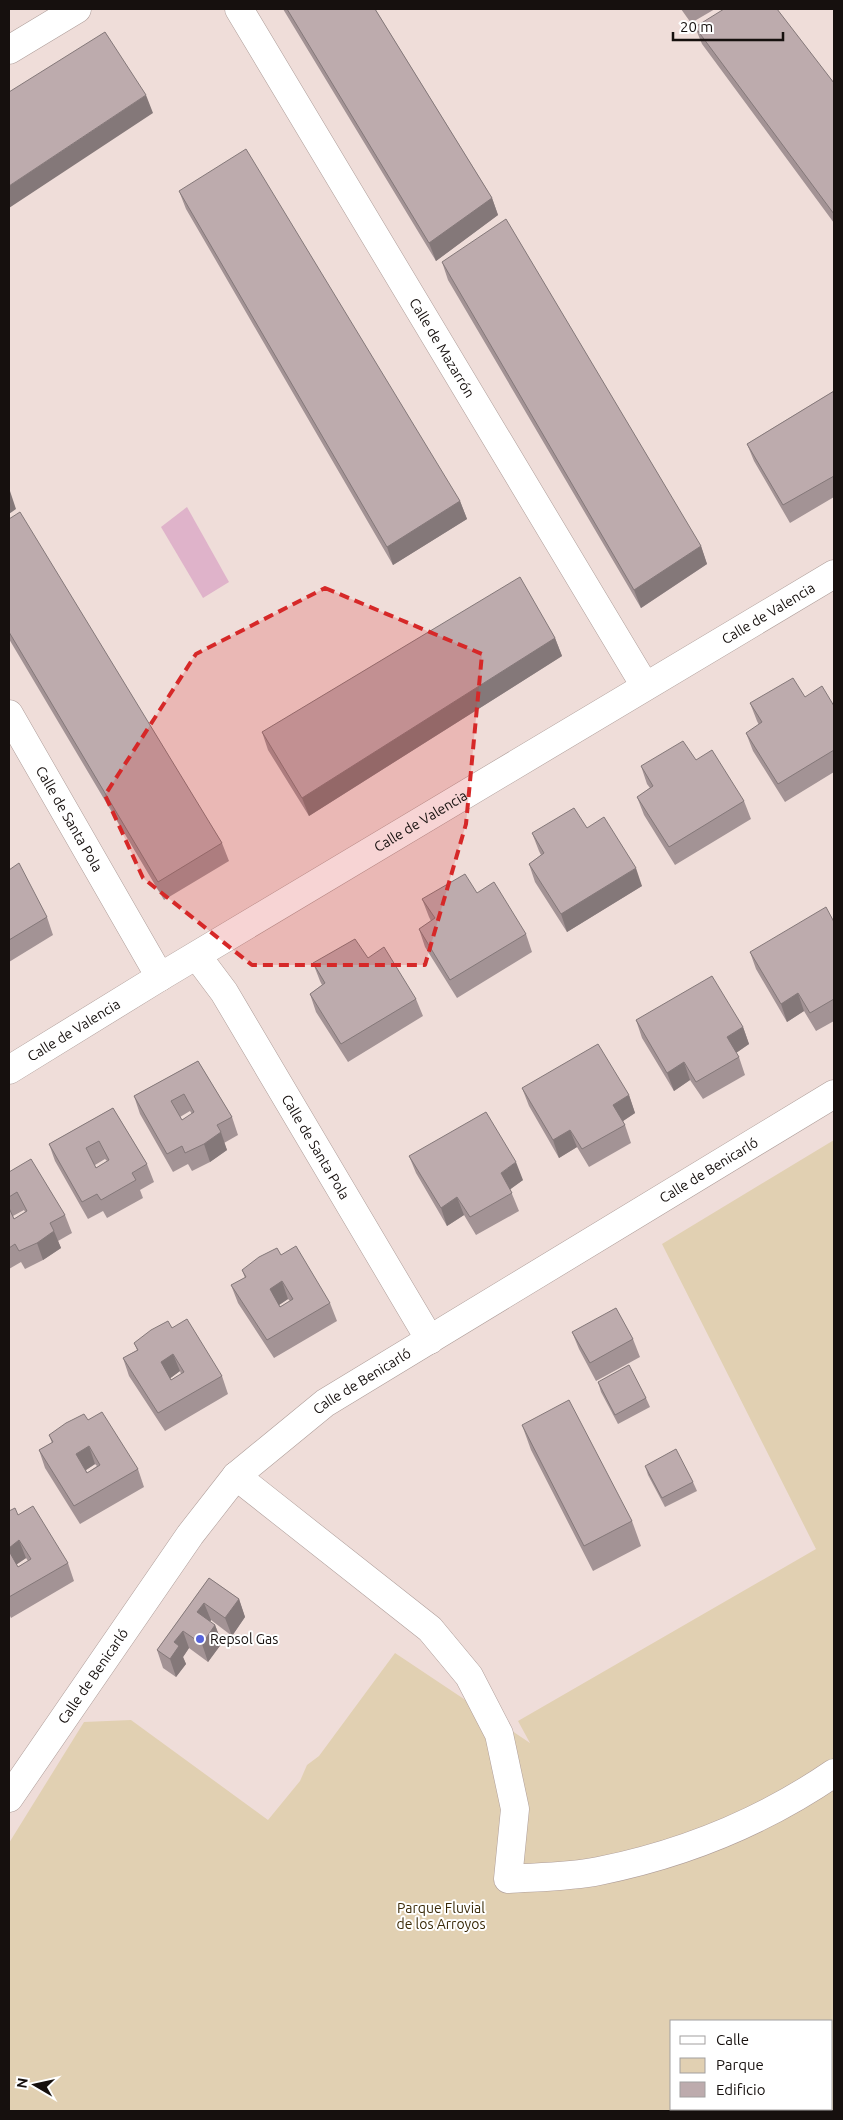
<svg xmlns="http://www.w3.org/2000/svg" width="843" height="2120" viewBox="0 0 843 2120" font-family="Ubuntu,sans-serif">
<rect width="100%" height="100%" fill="#efddd9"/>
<!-- green -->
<path fill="#e1d0b2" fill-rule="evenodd" d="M 834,1140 L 834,2111 L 9,2111 L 9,1843 L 84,1722 L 131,1720 L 268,1820 L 300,1781 L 307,1765 L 319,1756 L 395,1653 L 530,1743 L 518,1721 L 816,1549 L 662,1244 ZM 672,2021 L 832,2021 L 832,2109 L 672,2109 Z"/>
<!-- water -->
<path fill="#dfb3ca" d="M 187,507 L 229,582 L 203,598 L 161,527 Z"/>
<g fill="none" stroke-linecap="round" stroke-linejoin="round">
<!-- minor casing -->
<g stroke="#ae9d99" stroke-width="29">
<g id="minor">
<path id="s1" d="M 239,9 L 645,686"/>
<path d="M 9,50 L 77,9"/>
<path id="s2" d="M 9,714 L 160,977"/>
<path id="s3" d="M 197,956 L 224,992 L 430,1340"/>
<path d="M 236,1476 L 430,1629 L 469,1676 L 499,1734 L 515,1809 L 508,1879 C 538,1877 570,1877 599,1871 C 683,1854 764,1821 834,1773"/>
<path id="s4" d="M 9,1798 L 190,1535 L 236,1476 L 325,1403 L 834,1094"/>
</g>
</g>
<!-- tertiary casing -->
<g stroke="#ae9d99" stroke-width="29">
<g id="tertiary">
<path id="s5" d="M 9,1070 L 160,977 L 834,574"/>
</g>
</g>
<!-- minor -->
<use href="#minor" stroke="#fff" stroke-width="28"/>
<!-- tertiary -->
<use href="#tertiary" stroke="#fff" stroke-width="28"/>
</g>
<!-- wall -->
<path fill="#a39395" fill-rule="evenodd" d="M 283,9 L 375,9 L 492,198 L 498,215 L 436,261 Z
M 681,9 L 715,9 L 691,23 Z
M 695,27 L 834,83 L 834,223 L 702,44 Z
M 179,191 L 460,501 L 467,519 L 393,565 L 186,209 Z
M 442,262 L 701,546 L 707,564 L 641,608 L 448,280 Z
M 834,391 L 834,497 L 790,523 L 754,461 L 747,444 Z
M 9,519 L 222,843 L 229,861 L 164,900 L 9,639 Z
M 555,638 L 562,656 L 309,816 L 268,750 L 262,732 Z
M 805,697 L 834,706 L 834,772 L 785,802 L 753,751 L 746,733 L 759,725 L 757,721 L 750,703 Z
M 696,760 L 744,801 L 751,819 L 675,865 L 644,815 L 637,797 L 650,788 L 647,784 L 641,766 Z
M 587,828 L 642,886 L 567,932 L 535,882 L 529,864 L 541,855 L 539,851 L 532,833 Z
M 9,870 L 47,917 L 53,935 L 9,962 Z
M 477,893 L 526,934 L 532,952 L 457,998 L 425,947 L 419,929 L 431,921 L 429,917 L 422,899 Z
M 834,922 L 834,1021 L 816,1031 L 804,1011 L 787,1022 L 756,969 L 750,952 Z
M 368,958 L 416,999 L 423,1016 L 348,1062 L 316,1012 L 310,994 L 322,985 L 320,981 L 313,963 Z
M 636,1020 L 743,1027 L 749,1044 L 736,1053 L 739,1057 L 745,1075 L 703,1099 L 690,1080 L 674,1091 L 642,1038 Z
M 198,1061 L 232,1117 L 238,1135 L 224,1143 L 227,1150 L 210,1162 L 192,1171 L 188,1164 L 173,1172 L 140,1114 L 134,1096 ZM 190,1111 L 192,1114 L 182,1120 L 180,1117 Z
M 522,1088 L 629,1095 L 635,1113 L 623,1121 L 625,1125 L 631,1143 L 589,1167 L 577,1147 L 559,1158 L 529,1106 Z
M 113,1108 L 147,1164 L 154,1182 L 140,1190 L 143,1198 L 107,1218 L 103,1211 L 88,1219 L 55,1161 L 49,1144 ZM 105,1159 L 107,1161 L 96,1168 L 95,1165 Z
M 409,1156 L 523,1180 L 510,1189 L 519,1211 L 476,1235 L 464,1215 L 447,1226 L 416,1173 Z
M 9,1172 L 65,1215 L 72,1233 L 58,1241 L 61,1248 L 43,1260 L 25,1269 L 21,1262 L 9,1269 ZM 24,1210 L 25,1212 L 14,1219 L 13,1216 Z
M 281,1255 L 330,1303 L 337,1321 L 274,1358 L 238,1303 L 231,1285 L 245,1278 L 242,1270 ZM 288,1299 L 290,1301 L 280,1307 L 279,1305 Z
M 172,1328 L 222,1376 L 228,1394 L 165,1431 L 129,1376 L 123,1358 L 137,1350 L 134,1343 ZM 180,1371 L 181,1374 L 171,1380 L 170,1378 Z
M 572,1332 L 633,1339 L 640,1357 L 596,1381 L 579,1349 Z
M 598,1382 L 646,1398 L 650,1407 L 618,1424 L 601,1392 Z
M 88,1420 L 138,1469 L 144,1487 L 80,1524 L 45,1468 L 39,1450 L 52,1443 L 49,1435 ZM 95,1464 L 97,1466 L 87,1473 L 86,1470 Z
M 522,1425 L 632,1521 L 641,1546 L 593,1571 L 531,1450 Z
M 645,1466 L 693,1482 L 697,1491 L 665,1507 L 648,1475 Z
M 9,1511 L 18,1515 L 68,1563 L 74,1581 L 11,1618 L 9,1614 ZM 26,1558 L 28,1561 L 18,1567 L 16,1565 Z
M 209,1578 L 239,1599 L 245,1617 L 232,1636 L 211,1620 L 210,1622 L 215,1625 L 222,1643 L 208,1662 L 189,1648 L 183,1657 L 186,1664 L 176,1677 L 163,1668 L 157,1650 Z"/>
<!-- shaded-wall -->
<path fill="#847879" d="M 146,95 L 153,113 L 9,208 L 9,186 Z
M 492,198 L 498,215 L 436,261 L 429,243 Z
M 10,491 L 16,509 L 9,514 L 9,492 Z
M 460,501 L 467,519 L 393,565 L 387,547 Z
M 701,546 L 707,564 L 641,608 L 634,590 Z
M 555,638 L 562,656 L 309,816 L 302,798 Z
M 636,868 L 642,886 L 567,932 L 561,914 Z
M 798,993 L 804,1011 L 787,1022 L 781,1004 Z
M 743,1027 L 749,1044 L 733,1055 L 727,1037 Z
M 684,1062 L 690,1080 L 674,1091 L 667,1073 Z
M 629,1095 L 635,1113 L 620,1123 L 613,1105 Z
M 570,1130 L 577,1147 L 559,1158 L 553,1140 Z
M 221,1132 L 227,1150 L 210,1162 L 204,1144 Z
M 516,1162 L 523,1180 L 508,1191 L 501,1173 Z
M 457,1197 L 464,1215 L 447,1226 L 441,1208 Z
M 54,1231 L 61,1248 L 43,1260 L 37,1243 Z
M 282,1281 L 288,1299 L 276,1307 L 270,1289 Z
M 173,1354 L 180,1371 L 168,1380 L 161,1362 Z
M 89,1446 L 95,1464 L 83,1472 L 76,1454 Z
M 19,1540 L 26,1558 L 14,1566 L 9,1552 L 9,1548 Z
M 239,1599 L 245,1617 L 232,1636 L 225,1618 Z
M 204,1603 L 211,1620 L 204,1630 L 197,1612 Z
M 215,1625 L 222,1643 L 208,1662 L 202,1644 Z
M 183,1631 L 189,1648 L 183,1657 L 186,1664 L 176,1677 L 170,1659 L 174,1642 Z"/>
<!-- building -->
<path fill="#bdabad" stroke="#847879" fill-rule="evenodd" d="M 287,9 L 375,9 L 492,198 L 429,243 Z
M 724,9 L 777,9 L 834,83 L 834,214 L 695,27 Z
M 105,32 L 146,95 L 9,186 L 9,92 Z
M 246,149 L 460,501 L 387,547 L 179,191 Z
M 506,219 L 701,546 L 634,590 L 442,262 Z
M 834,391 L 834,476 L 783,505 L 747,444 Z
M 20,512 L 222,843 L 158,882 L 9,632 L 9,519 Z
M 520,577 L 555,638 L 302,798 L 262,732 Z
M 793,678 L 805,697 L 822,686 L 834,706 L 834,750 L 778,784 L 746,733 L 762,722 L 750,703 Z
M 683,741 L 696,760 L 712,750 L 744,801 L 669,847 L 637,797 L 653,786 L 641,766 Z
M 574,808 L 587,828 L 604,817 L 636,868 L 561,914 L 529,864 L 544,853 L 532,833 Z
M 19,863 L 47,917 L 9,940 L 9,870 Z
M 465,874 L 477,893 L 494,882 L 526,934 L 450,980 L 419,929 L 435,918 L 422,899 Z
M 826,907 L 834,922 L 834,999 L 810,1013 L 798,993 L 781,1004 L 750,952 Z
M 355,939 L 368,958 L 384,947 L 416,999 L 341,1044 L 310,994 L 325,983 L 313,963 Z
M 712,976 L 743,1027 L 727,1037 L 739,1057 L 696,1082 L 684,1062 L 667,1073 L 636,1020 Z
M 598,1044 L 629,1095 L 613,1105 L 625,1125 L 582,1149 L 570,1130 L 553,1140 L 522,1088 Z
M 198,1061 L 232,1117 L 217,1125 L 221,1132 L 204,1144 L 185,1153 L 182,1146 L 167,1154 L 134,1096 ZM 184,1094 L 194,1112 L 182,1120 L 171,1101 Z
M 113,1108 L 147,1164 L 132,1173 L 136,1180 L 101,1200 L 97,1194 L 82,1202 L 49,1144 ZM 99,1141 L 109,1160 L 96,1168 L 86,1148 Z
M 486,1112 L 516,1162 L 501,1173 L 512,1193 L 470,1217 L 457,1197 L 441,1208 L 409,1156 Z
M 31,1159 L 65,1215 L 50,1223 L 54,1231 L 37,1243 L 19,1251 L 15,1244 L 9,1248 L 9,1208 L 14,1219 L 27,1211 L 17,1192 L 9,1197 L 9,1172 Z
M 296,1246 L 330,1303 L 267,1340 L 231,1285 L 246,1277 L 242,1270 L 259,1257 L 277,1248 L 281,1255 ZM 282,1281 L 293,1299 L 280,1307 L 270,1289 Z
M 616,1308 L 633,1339 L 590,1363 L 572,1332 Z
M 187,1319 L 222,1376 L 158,1413 L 123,1358 L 138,1350 L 134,1343 L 151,1330 L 168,1321 L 172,1328 ZM 173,1354 L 184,1372 L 171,1380 L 161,1362 Z
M 629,1365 L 646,1398 L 615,1415 L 598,1382 Z
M 569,1400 L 632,1521 L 584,1546 L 522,1425 Z
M 102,1412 L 138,1469 L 74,1506 L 39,1450 L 53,1442 L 49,1435 L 66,1423 L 84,1414 L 88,1420 ZM 89,1446 L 100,1465 L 87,1473 L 76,1454 Z
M 676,1449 L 693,1482 L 662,1498 L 645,1466 Z
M 33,1506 L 68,1563 L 9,1597 L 9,1551 L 18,1567 L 31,1559 L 19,1540 L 9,1548 L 9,1511 L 15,1508 L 18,1515 Z
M 209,1578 L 239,1599 L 225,1618 L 204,1603 L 197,1612 L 215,1625 L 202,1644 L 183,1631 L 174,1642 L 179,1646 L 170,1659 L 157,1650 Z"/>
<!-- marked area -->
<path fill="#d62828" fill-opacity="0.2" stroke="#d62828" stroke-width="4" stroke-dasharray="10 6" stroke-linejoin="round" d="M 325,588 L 482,654 L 466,824 L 425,965 L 252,965 L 143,878 L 105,795 L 196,654 Z"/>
<!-- markers -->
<circle fill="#5764db" stroke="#fff" stroke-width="2" cx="200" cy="1639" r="5"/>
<g text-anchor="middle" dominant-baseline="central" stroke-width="4" stroke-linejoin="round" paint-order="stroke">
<!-- street labels -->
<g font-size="14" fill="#16100e" stroke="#fff">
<text stroke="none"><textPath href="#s1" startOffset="395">Calle de Mazarrón</textPath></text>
<text stroke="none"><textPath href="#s5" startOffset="886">Calle de Valencia</textPath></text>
<text stroke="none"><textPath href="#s2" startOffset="121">Calle de Santa Pola</textPath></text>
<text stroke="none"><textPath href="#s5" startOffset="481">Calle de Valencia</textPath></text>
<text stroke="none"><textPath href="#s5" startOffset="76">Calle de Valencia</textPath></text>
<text stroke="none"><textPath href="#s3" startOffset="225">Calle de Santa Pola</textPath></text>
<text stroke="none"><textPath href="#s4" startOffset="958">Calle de Benicarló</textPath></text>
<text stroke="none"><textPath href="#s4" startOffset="552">Calle de Benicarló</textPath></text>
<text stroke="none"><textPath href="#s4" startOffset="148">Calle de Benicarló</textPath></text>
</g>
<!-- poi labels -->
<g font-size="14" fill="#16100e" stroke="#fff" text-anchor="start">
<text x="210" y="1639">Repsol Gas</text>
</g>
<!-- park labels -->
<g font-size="14" fill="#3a2a08" stroke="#fff">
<text x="441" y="1908">Parque Fluvial<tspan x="441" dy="16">de los Arroyos</tspan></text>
</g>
</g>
<!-- border -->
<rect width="843" height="2120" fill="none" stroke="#16100e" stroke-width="20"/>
<!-- legend -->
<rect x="670" y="2020" width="162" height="90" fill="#ffffff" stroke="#a29f9f"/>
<rect x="680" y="2036" width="25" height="8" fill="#ffffff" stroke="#a29f9f"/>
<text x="716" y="2045" font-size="15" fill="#16100e">Calle</text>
<rect x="680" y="2058" width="25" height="15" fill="#e1d0b2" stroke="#a29f9f"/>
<text x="716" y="2070" font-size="15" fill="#16100e">Parque</text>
<rect x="680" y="2082" width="25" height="15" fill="#bdabad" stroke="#a29f9f"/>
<text x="716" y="2095" font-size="15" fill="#16100e">Edificio</text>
<!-- north arrow -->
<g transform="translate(35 2085) rotate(279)" stroke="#ffffff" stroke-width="4" paint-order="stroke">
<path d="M0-4L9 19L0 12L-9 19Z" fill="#16100e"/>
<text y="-8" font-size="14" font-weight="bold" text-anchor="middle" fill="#16100e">N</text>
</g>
<!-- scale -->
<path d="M673 32v8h110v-8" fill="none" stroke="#16100e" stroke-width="2.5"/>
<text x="680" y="32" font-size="15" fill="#16100e" stroke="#ffffff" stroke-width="4" paint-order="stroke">20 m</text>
</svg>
